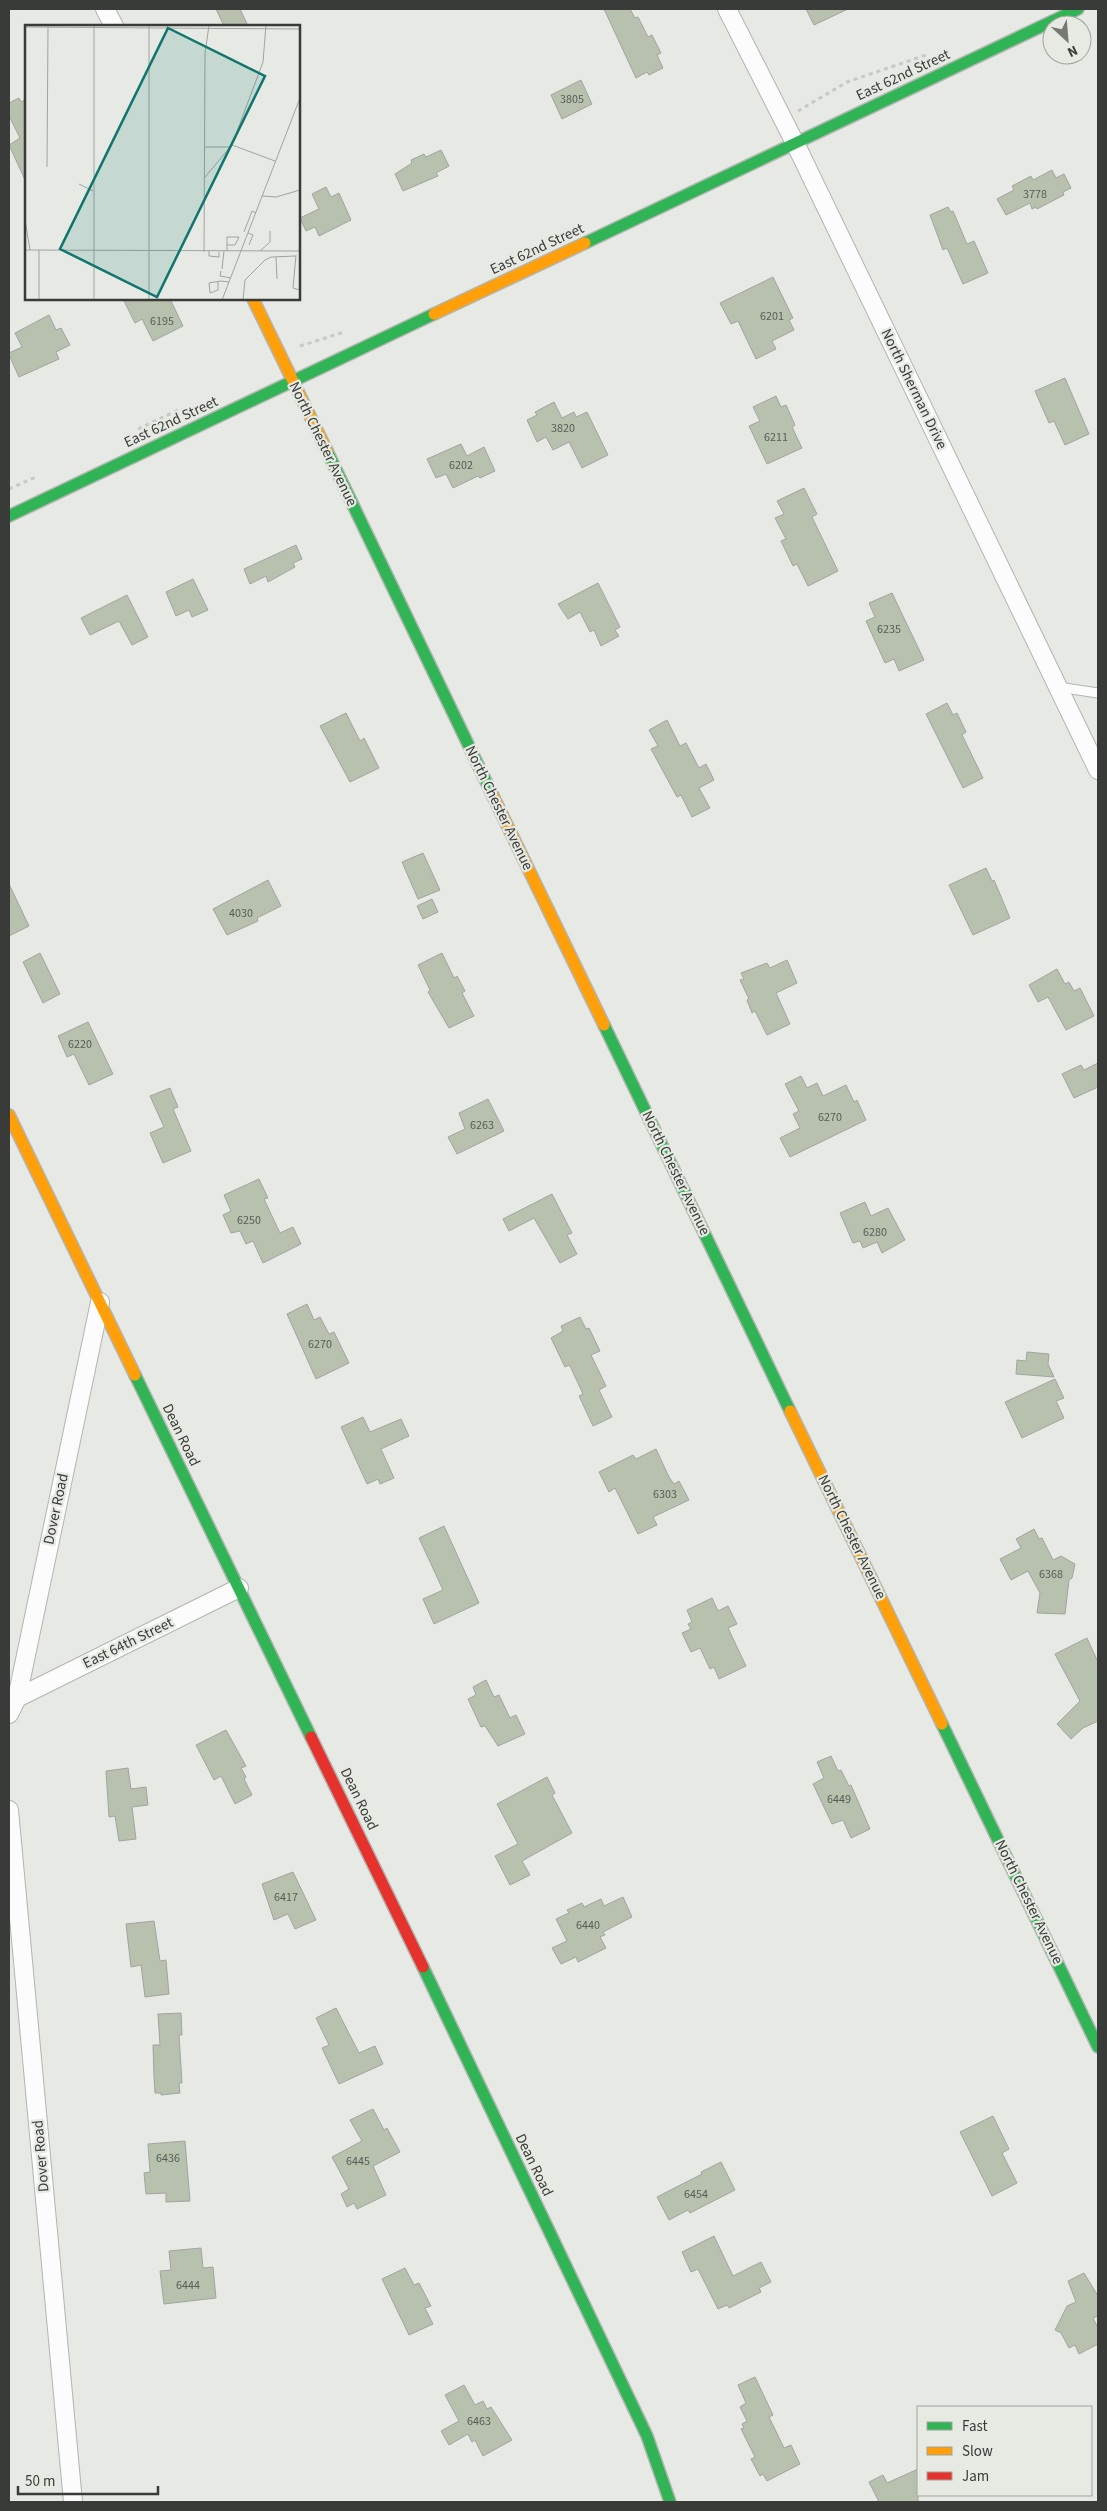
<svg xmlns="http://www.w3.org/2000/svg" width="1107" height="2511" viewBox="0 0 1107 2511" font-family="'Source Sans 3',sans-serif">
<rect width="100%" height="100%" fill="#e6e9e4"/>
<!-- building -->
<path fill="#b7c1ae" stroke="#a1a4a0" d="M 216,9 L 240,9 L 248,26 L 224,26 Z
M 604,9 L 630,9 L 635,18 L 638,17 L 648,37 L 652,35 L 661,53 L 657,55 L 663,68 L 649,75 L 647,72 L 636,78 Z
M 806,9 L 848,9 L 814,25 Z
M 581,80 L 592,104 L 562,119 L 551,95 Z
M 19,98 L 21,102 L 26,99 L 26,182 L 9,145 L 20,138 L 9,116 L 9,103 Z
M 441,150 L 449,166 L 436,173 L 438,176 L 403,191 L 395,174 L 412,163 L 411,160 L 424,154 L 426,157 Z
M 1052,170 L 1056,178 L 1064,174 L 1071,188 L 1063,192 L 1064,195 L 1037,209 L 1036,207 L 1032,209 L 1030,203 L 1006,215 L 997,199 L 1014,190 L 1012,186 L 1031,176 L 1033,180 Z
M 326,187 L 331,197 L 339,193 L 351,220 L 319,236 L 315,227 L 306,231 L 300,218 L 319,209 L 312,194 Z
M 948,207 L 951,212 L 953,211 L 967,244 L 974,241 L 988,273 L 963,284 L 947,248 L 943,250 L 930,215 Z
M 773,277 L 793,318 L 789,320 L 794,330 L 772,341 L 776,349 L 756,359 L 738,321 L 731,324 L 720,303 Z
M 123,299 L 170,299 L 183,326 L 153,341 L 142,319 L 135,323 Z
M 49,315 L 56,330 L 61,328 L 70,345 L 56,352 L 59,359 L 19,377 L 9,355 L 9,353 L 22,347 L 15,333 Z
M 1065,378 L 1089,434 L 1065,445 L 1054,421 L 1049,423 L 1035,391 Z
M 776,396 L 781,407 L 786,405 L 795,425 L 792,427 L 802,448 L 767,464 L 749,426 L 760,421 L 753,407 Z
M 554,402 L 562,418 L 574,412 L 576,417 L 587,412 L 608,455 L 582,468 L 569,442 L 553,450 L 546,437 L 537,442 L 527,420 L 537,415 L 535,412 Z
M 461,444 L 467,456 L 484,447 L 495,471 L 480,478 L 478,476 L 453,488 L 446,474 L 436,478 L 427,459 Z
M 804,488 L 817,514 L 812,517 L 838,571 L 808,586 L 797,564 L 793,566 L 781,541 L 786,539 L 775,518 L 784,514 L 777,501 Z
M 296,545 L 302,559 L 293,563 L 295,567 L 268,582 L 266,576 L 250,584 L 244,569 Z
M 193,579 L 208,610 L 192,617 L 189,610 L 176,616 L 166,592 Z
M 598,583 L 620,627 L 615,630 L 619,636 L 601,646 L 594,630 L 590,632 L 580,612 L 568,619 L 558,604 Z
M 892,593 L 924,660 L 899,671 L 894,659 L 885,663 L 866,621 L 875,617 L 869,603 Z
M 127,595 L 148,637 L 132,645 L 119,621 L 90,635 L 81,618 Z
M 947,703 L 953,715 L 957,713 L 966,732 L 962,735 L 983,778 L 963,788 L 926,714 Z
M 346,713 L 360,741 L 364,738 L 379,768 L 350,782 L 320,726 Z
M 667,720 L 680,746 L 686,743 L 699,768 L 706,764 L 714,780 L 699,788 L 710,808 L 692,817 L 681,795 L 677,797 L 651,749 L 658,746 L 649,730 Z
M 423,853 L 440,890 L 418,899 L 402,862 Z
M 986,868 L 992,881 L 994,880 L 1010,918 L 973,935 L 949,885 Z
M 268,880 L 281,906 L 257,918 L 258,921 L 227,935 L 213,909 Z
M 9,884 L 29,926 L 9,936 Z
M 432,899 L 438,912 L 423,919 L 417,906 Z
M 40,953 L 60,994 L 43,1003 L 23,962 Z
M 442,953 L 454,978 L 457,976 L 465,991 L 462,993 L 474,1016 L 449,1028 L 428,992 L 430,990 L 418,965 Z
M 787,960 L 797,983 L 776,993 L 790,1024 L 767,1035 L 755,1011 L 752,1013 L 747,1000 L 749,999 L 740,980 L 744,979 L 741,973 L 767,963 L 770,968 Z
M 1057,969 L 1065,984 L 1069,982 L 1074,991 L 1080,988 L 1094,1016 L 1066,1030 L 1048,997 L 1038,1002 L 1029,985 Z
M 88,1022 L 113,1074 L 89,1085 L 74,1054 L 67,1057 L 58,1036 Z
M 1098,1063 L 1098,1087 L 1074,1098 L 1062,1074 L 1081,1065 L 1084,1070 Z
M 801,1076 L 807,1088 L 817,1083 L 823,1096 L 846,1085 L 854,1102 L 857,1100 L 866,1120 L 790,1157 L 780,1138 L 800,1128 L 793,1114 L 799,1111 L 785,1084 Z
M 170,1088 L 178,1107 L 173,1109 L 191,1151 L 163,1163 L 150,1133 L 164,1127 L 150,1096 Z
M 488,1099 L 504,1131 L 457,1154 L 448,1137 L 465,1129 L 459,1113 Z
M 259,1179 L 268,1198 L 264,1199 L 280,1233 L 293,1227 L 301,1244 L 263,1263 L 253,1241 L 246,1244 L 240,1231 L 231,1233 L 223,1215 L 231,1211 L 224,1195 Z
M 552,1194 L 572,1233 L 567,1235 L 577,1254 L 560,1263 L 534,1218 L 509,1231 L 503,1219 Z
M 865,1202 L 871,1216 L 888,1208 L 905,1240 L 882,1253 L 877,1242 L 863,1248 L 860,1241 L 853,1243 L 840,1213 Z
M 307,1304 L 314,1320 L 320,1317 L 329,1334 L 334,1332 L 349,1363 L 316,1379 L 287,1314 Z
M 580,1317 L 586,1329 L 589,1328 L 600,1351 L 591,1355 L 606,1386 L 599,1390 L 612,1417 L 593,1426 L 579,1396 L 583,1394 L 571,1368 L 569,1365 L 565,1367 L 551,1338 L 563,1331 L 561,1326 Z
M 1027,1352 L 1049,1354 L 1048,1364 L 1054,1377 L 1016,1374 L 1017,1360 L 1026,1361 Z
M 1055,1379 L 1064,1398 L 1056,1401 L 1064,1418 L 1022,1438 L 1005,1402 Z
M 363,1417 L 370,1432 L 401,1419 L 409,1436 L 381,1449 L 394,1478 L 380,1484 L 378,1479 L 367,1484 L 341,1427 Z
M 656,1449 L 669,1477 L 674,1484 L 679,1481 L 689,1500 L 653,1517 L 657,1525 L 638,1534 L 615,1488 L 609,1492 L 599,1472 L 633,1455 L 636,1459 Z
M 444,1526 L 479,1603 L 434,1624 L 423,1599 L 443,1590 L 419,1538 Z
M 1034,1529 L 1039,1539 L 1042,1538 L 1053,1560 L 1061,1556 L 1075,1564 L 1072,1578 L 1069,1580 L 1065,1614 L 1037,1613 L 1040,1593 L 1028,1571 L 1011,1580 L 1000,1559 L 1021,1548 L 1016,1539 Z
M 712,1598 L 718,1611 L 728,1606 L 737,1624 L 728,1628 L 746,1666 L 719,1679 L 714,1667 L 710,1669 L 700,1648 L 691,1652 L 682,1633 L 691,1629 L 688,1624 L 692,1622 L 687,1610 Z
M 1087,1638 L 1098,1662 L 1098,1721 L 1083,1728 L 1071,1739 L 1057,1724 L 1080,1701 L 1055,1654 Z
M 486,1680 L 494,1697 L 499,1695 L 510,1718 L 516,1715 L 525,1734 L 498,1746 L 485,1726 L 481,1727 L 468,1699 L 476,1695 L 473,1687 Z
M 226,1730 L 246,1766 L 241,1768 L 246,1777 L 244,1779 L 252,1795 L 235,1804 L 221,1776 L 214,1780 L 196,1745 Z
M 831,1756 L 838,1771 L 841,1770 L 849,1786 L 851,1785 L 870,1829 L 851,1838 L 843,1820 L 832,1824 L 813,1784 L 824,1778 L 817,1762 Z
M 128,1768 L 131,1789 L 146,1787 L 148,1805 L 132,1807 L 136,1839 L 119,1841 L 115,1816 L 109,1817 L 106,1771 Z
M 547,1777 L 555,1793 L 552,1795 L 572,1833 L 522,1861 L 530,1875 L 510,1885 L 495,1856 L 518,1844 L 497,1804 Z
M 293,1872 L 316,1920 L 295,1929 L 288,1914 L 274,1920 L 262,1884 Z
M 623,1897 L 632,1917 L 603,1932 L 605,1935 L 600,1937 L 606,1948 L 578,1962 L 576,1957 L 561,1964 L 552,1948 L 567,1941 L 556,1919 L 569,1913 L 567,1910 L 582,1903 L 584,1907 L 601,1899 L 604,1906 Z
M 154,1921 L 160,1961 L 166,1960 L 169,1994 L 145,1997 L 141,1965 L 131,1967 L 126,1924 Z
M 336,2008 L 359,2053 L 375,2046 L 383,2064 L 339,2084 L 322,2048 L 329,2045 L 316,2018 Z
M 181,2013 L 182,2035 L 179,2035 L 182,2083 L 179,2083 L 180,2093 L 161,2095 L 161,2093 L 155,2093 L 154,2075 L 153,2045 L 160,2045 L 158,2014 Z
M 373,2109 L 384,2130 L 387,2128 L 400,2152 L 373,2166 L 386,2195 L 357,2209 L 354,2203 L 347,2207 L 341,2194 L 349,2189 L 332,2157 L 362,2141 L 350,2120 Z
M 993,2116 L 1009,2149 L 1002,2153 L 1017,2183 L 992,2196 L 960,2132 Z
M 185,2141 L 190,2201 L 166,2202 L 166,2193 L 146,2194 L 144,2173 L 150,2172 L 148,2144 Z
M 721,2162 L 735,2190 L 690,2213 L 688,2210 L 669,2220 L 657,2197 L 702,2174 L 701,2172 Z
M 714,2236 L 733,2276 L 761,2262 L 771,2282 L 759,2288 L 761,2292 L 729,2308 L 727,2305 L 718,2309 L 698,2269 L 691,2272 L 682,2252 Z
M 201,2248 L 203,2268 L 213,2267 L 216,2298 L 164,2304 L 160,2271 L 171,2270 L 169,2251 Z
M 405,2268 L 414,2285 L 419,2283 L 431,2306 L 425,2308 L 433,2324 L 409,2335 L 382,2279 Z
M 1084,2273 L 1098,2296 L 1098,2316 L 1093,2318 L 1098,2328 L 1098,2344 L 1079,2354 L 1075,2345 L 1069,2348 L 1061,2333 L 1055,2330 L 1067,2306 L 1076,2302 L 1068,2281 Z
M 755,2377 L 773,2415 L 769,2417 L 784,2448 L 791,2445 L 800,2464 L 767,2481 L 763,2474 L 760,2476 L 751,2459 L 755,2457 L 741,2429 L 744,2428 L 742,2424 L 747,2421 L 740,2407 L 746,2403 L 738,2385 Z
M 464,2385 L 475,2405 L 483,2401 L 487,2409 L 491,2407 L 512,2440 L 483,2456 L 475,2440 L 472,2442 L 468,2434 L 449,2445 L 441,2431 L 459,2421 L 445,2395 Z
M 918,2469 L 918,2502 L 879,2502 L 869,2482 L 883,2475 L 887,2483 Z"/>
<g fill="none" stroke-linecap="round" stroke-linejoin="round">
<!-- lane casing -->
<g stroke="#b2b5b1" stroke-width="11">
<path id="lane" d="M 1058,687 L 1098,693"/>
</g>
<!-- street casing -->
<g stroke="#b2b5b1" stroke-width="20">
<path id="street" d="M 105,9 L 114,26
M 727,9 L 795,143 L 1098,770
M 17,1698 L 239,1588
M 9,1714 L 17,1698 L 100,1302
M 9,1810 L 73,2502"/>
</g>
<!-- fast casing -->
<g stroke="#b2b5b1" stroke-width="14">
<path id="fast" d="M 585,243 L 1078,9
M 327,451 L 493,796
M 9,516 L 434,314
M 604,1025 L 790,1411
M 135,1375 L 311,1737
M 942,1724 L 1098,2047
M 423,1967 L 647,2436 L 670,2502"/>
</g>
<!-- slow casing -->
<g stroke="#b2b5b1" stroke-width="14">
<path id="slow" d="M 253,299 L 327,451
M 434,314 L 585,243
M 493,796 L 604,1025
M 9,1115 L 135,1375
M 790,1411 L 942,1724"/>
</g>
<!-- jam casing -->
<g stroke="#b2b5b1" stroke-width="14">
<path id="jam" d="M 311,1737 L 423,1967"/>
</g>
<!-- path -->
<path stroke="#c8c8c7" stroke-width="3" stroke-dasharray="4 4" stroke-linecap="butt" d="M 798,111 L 847,82 L 929,54
M 300,346 L 344,332
M 138,429 L 178,410
M 9,489 L 38,476"/>
<!-- lane -->
<use href="#lane" stroke="#fbfcfb" stroke-width="9"/>
<!-- street -->
<use href="#street" stroke="#fbfcfb" stroke-width="18"/>
<!-- fast -->
<use href="#fast" stroke="#30b455" stroke-width="11"/>
<!-- slow -->
<use href="#slow" stroke="#ff9f0a" stroke-width="11"/>
<!-- jam -->
<use href="#jam" stroke="#e5322d" stroke-width="11"/>
</g>
<g text-anchor="middle" dominant-baseline="central" stroke-width="4.5" stroke-linejoin="round" paint-order="stroke">
<!-- number labels -->
<g font-size="12" fill="#585c56">
<text x="572" y="99">3805</text>
<text x="1035" y="194">3778</text>
<text x="772" y="316">6201</text>
<text x="162" y="321">6195</text>
<text x="563" y="428">3820</text>
<text x="776" y="437">6211</text>
<text x="461" y="465">6202</text>
<text x="889" y="629">6235</text>
<text x="241" y="913">4030</text>
<text x="80" y="1044">6220</text>
<text x="830" y="1117">6270</text>
<text x="482" y="1125">6263</text>
<text x="249" y="1220">6250</text>
<text x="875" y="1232">6280</text>
<text x="320" y="1344">6270</text>
<text x="665" y="1494">6303</text>
<text x="1051" y="1574">6368</text>
<text x="839" y="1799">6449</text>
<text x="286" y="1897">6417</text>
<text x="588" y="1925">6440</text>
<text x="168" y="2158">6436</text>
<text x="358" y="2161">6445</text>
<text x="696" y="2194">6454</text>
<text x="188" y="2285">6444</text>
<text x="479" y="2421">6463</text>
</g>
<!-- street labels -->
<g font-size="15" fill="#393b38" stroke="#e6eae3">
<text transform="translate(903 75) rotate(-25)">East 62nd Street</text>
<text transform="translate(537 249) rotate(-25)">East 62nd Street</text>
<text transform="translate(914 389) rotate(64)">North Sherman Drive</text>
<text transform="translate(171 422) rotate(-25)">East 62nd Street</text>
<text transform="translate(323 444) rotate(64)">North Chester Avenue</text>
<text transform="translate(499 808) rotate(64)">North Chester Avenue</text>
<text transform="translate(676 1173) rotate(64)">North Chester Avenue</text>
<text transform="translate(181 1435) rotate(64)">Dean Road</text>
<text transform="translate(56 1509) rotate(-78)">Dover Road</text>
<text transform="translate(852 1537) rotate(64)">North Chester Avenue</text>
<text transform="translate(128 1643) rotate(-26)">East 64th Street</text>
<text transform="translate(359 1799) rotate(64)">Dean Road</text>
<text transform="translate(1029 1902) rotate(64)">North Chester Avenue</text>
<text transform="translate(41 2156) rotate(-95)">Dover Road</text>
<text transform="translate(534 2165) rotate(64)">Dean Road</text>
</g>
</g>
<!-- overview -->
<g transform="translate(25 25)">
<rect width="275" height="275" fill="#e6e9e4"/>
<path fill="none" stroke="#a1a39f" stroke-width="1" d="M 0,2 L 275,4M 207,120 L 250,136M 180,122 L 204,122M 22,142 L 23,2M 180,152 L 207,120 L 238,37 L 241,0M 54,159 L 68,166M 237,171 L 251,172 L 275,165M 0,195 L 5,225M 219,207 L 227,186 L 231,188M 223,208 L 228,210 L 224,220M 202,220 L 210,220 L 214,212 L 202,212 L 202,226M 0,225 L 275,226M 14,225 L 14,275M 184,226 L 184,231 L 194,232 L 194,227M 235,226 L 245,217 L 245,206M 179,227 L 180,29 L 184,0M 271,230 L 268,263 L 275,265M 251,232 L 252,254M 197,244 L 199,226M 196,246 L 195,251 L 206,253M 193,256 L 193,265 L 185,268 L 184,258 L 189,257 L 196,256 L 204,257M 69,275 L 69,0M 124,275 L 124,0M 197,275 L 275,73M 218,275 L 220,255 L 240,235 L 246,232 L 271,231"/>
<path fill="#0f766e" fill-opacity="0.15" stroke="#0f766e" stroke-width="2.5" d="M 143,3 L 240,51 L 132,272 L 35,224 Z"/>
<rect width="275" height="275" fill="none" stroke="#393b38" stroke-width="2.5"/>
</g>
<!-- border -->
<rect width="1107" height="2511" fill="none" stroke="#393b38" stroke-width="20"/>
<!-- legend -->
<rect x="917" y="2406" width="175" height="90" fill="#e6eae3" stroke="#a1a49f"/>
<rect x="927" y="2422" width="25" height="8" fill="#30b455" stroke="#a1a49f"/>
<text x="962" y="2431" font-size="15" fill="#393b38">Fast</text>
<rect x="927" y="2447" width="25" height="8" fill="#ff9f0a" stroke="#a1a49f"/>
<text x="962" y="2456" font-size="15" fill="#393b38">Slow</text>
<rect x="927" y="2472" width="25" height="8" fill="#e5322d" stroke="#a1a49f"/>
<text x="962" y="2481" font-size="15" fill="#393b38">Jam</text>
<!-- north arrow -->
<g transform="translate(1067 40) rotate(154)"><circle r="24" fill="#e6eae3" stroke="#a1a49f"/>
<path d="M0-4L9 19L0 12L-9 19Z" fill="#767874"/>
<text y="-8" font-size="14" font-weight="bold" text-anchor="middle" fill="#393b38">N</text>
</g>
<!-- scale -->
<path d="M18 2486v8h140v-8" fill="none" stroke="#393b38" stroke-width="2.5"/>
<text x="25" y="2486" font-size="15" fill="#393b38" stroke="#e6eae3" stroke-width="4" paint-order="stroke">50 m</text>
</svg>
